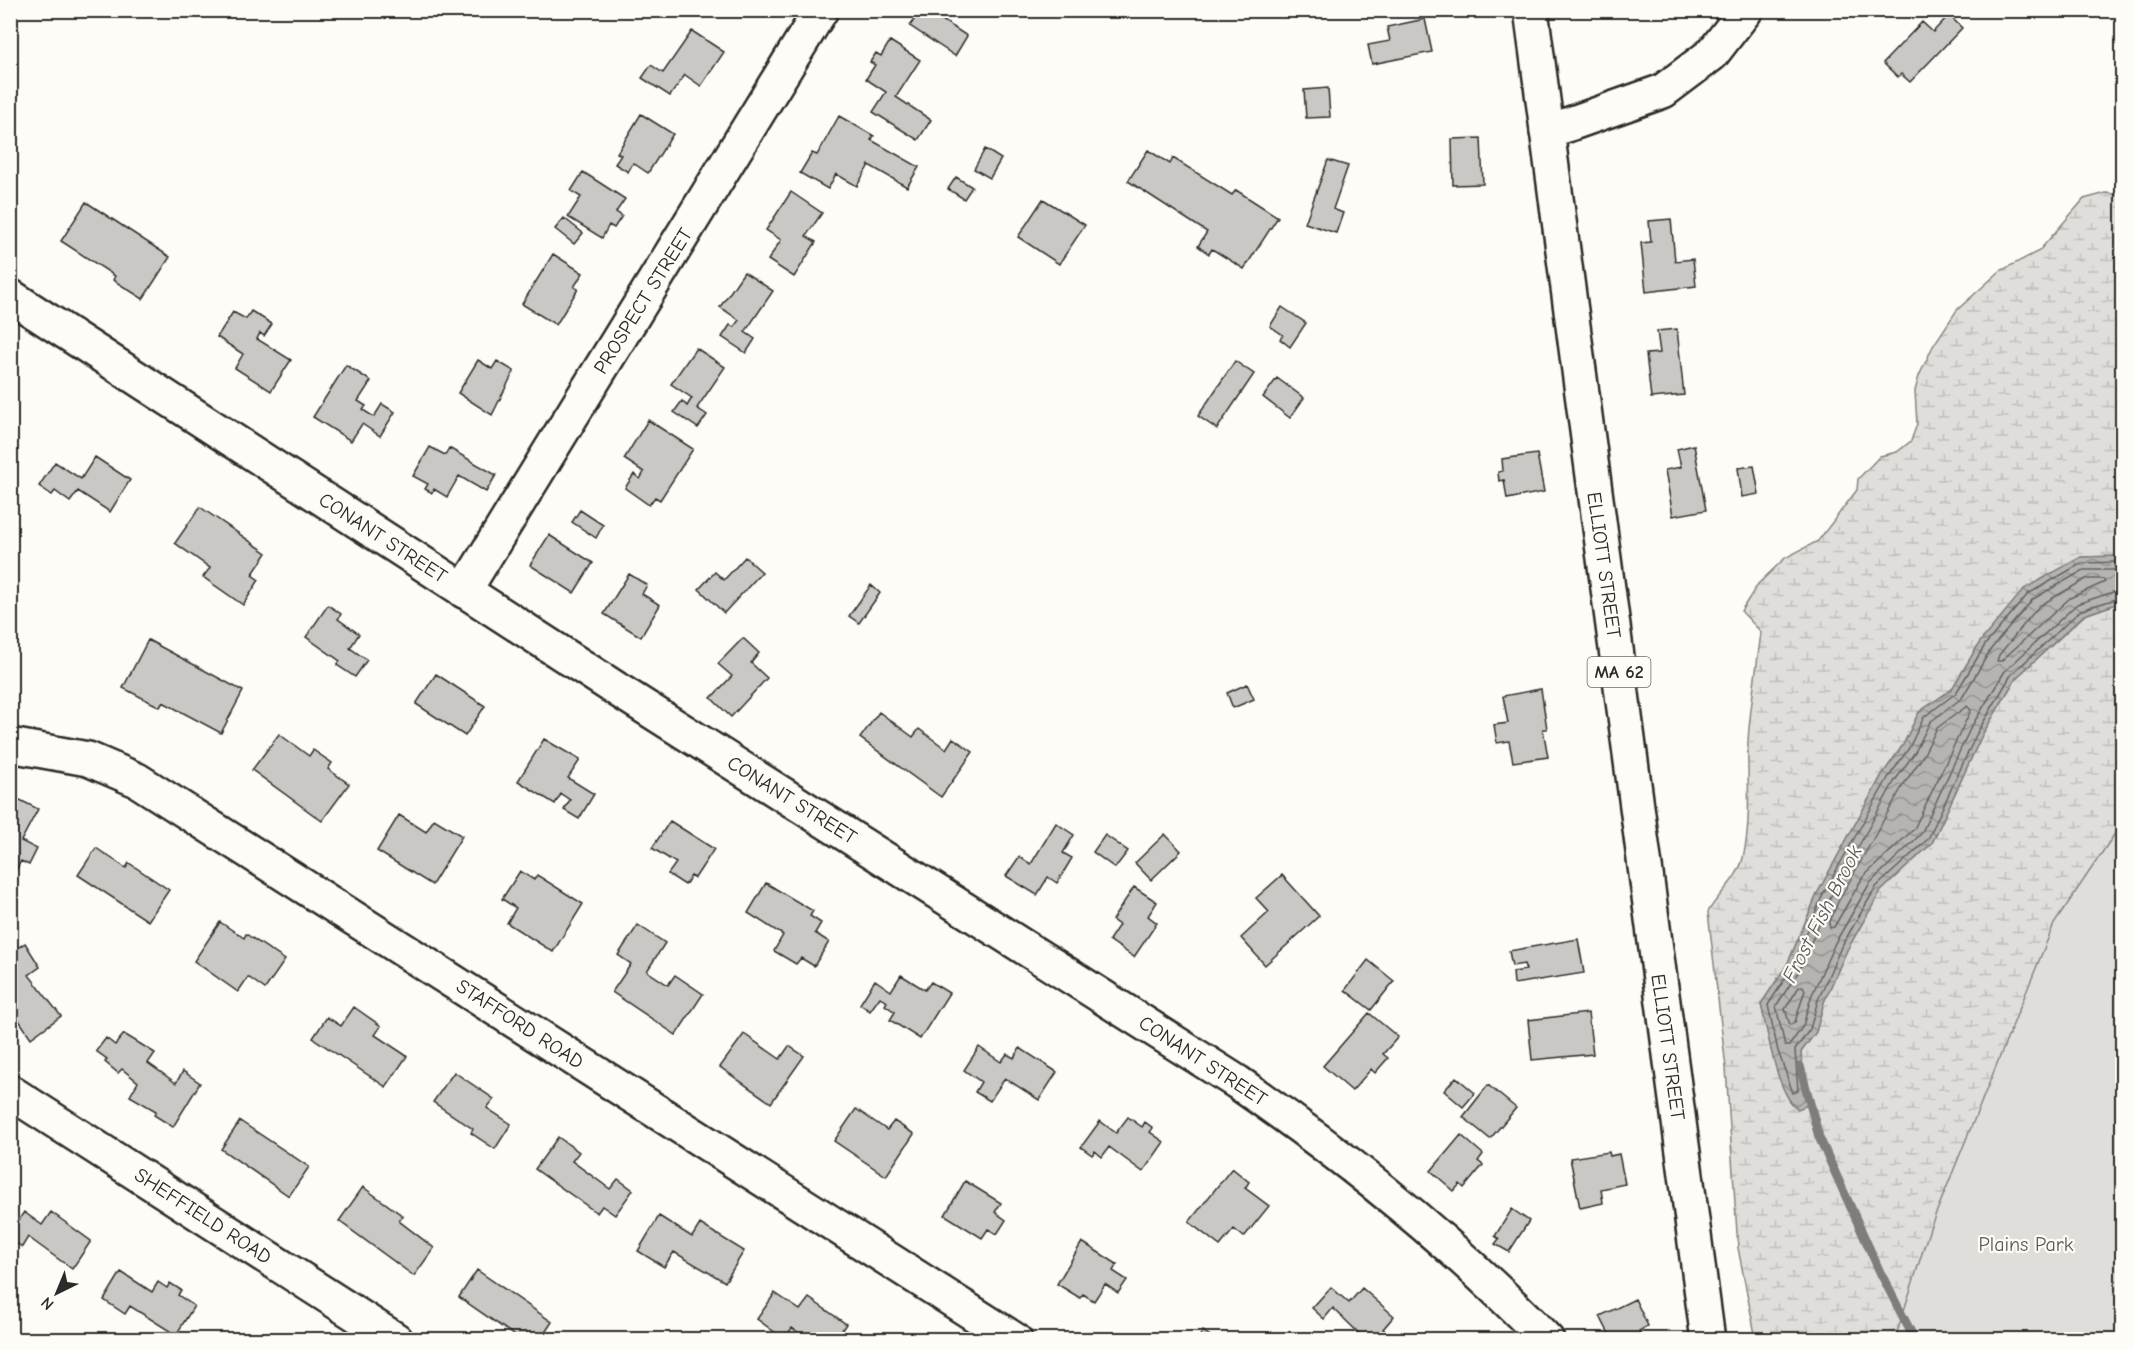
<svg xmlns="http://www.w3.org/2000/svg" width="2133" height="1350" viewBox="0 0 2133 1350" font-family="'Comic Neue',sans-serif">
<defs>
<pattern id="wetland-marsh" width="20" height="14" patternUnits="userSpaceOnUse" patternTransform="scale(1.5)"><rect width="20" height="14" fill="#dfdeda"/><path d="M1 5h8M5 5V1M11 12h8M15 12V8" fill="none" stroke="#c0bfbb"/></pattern>
<pattern id="water-waves" width="16" height="10" patternUnits="userSpaceOnUse" patternTransform="scale(1.5)"><rect width="16" height="10" fill="#b5b4b1"/><path d="M0 5q4-4 8 0t8 0" fill="none" stroke="#939390"/></pattern>
</defs>
<rect width="100%" height="100%" fill="#fdfcf7"/>
<filter id="ink" filterUnits="userSpaceOnUse"><feTurbulence type="fractalNoise" baseFrequency=".0167" numOctaves="2"/><feDisplacementMap in="SourceGraphic" scale="12" xChannelSelector="R" yChannelSelector="G"/><feConvolveMatrix kernelMatrix="1 2 1 2 8 2 1 2 1" color-interpolation-filters="sRGB"/></filter>
<g filter="url(#ink)">
<!-- wetland -->
<path fill="url(#wetland-marsh)" stroke="#858482" stroke-width="1.5" d="M 2106,193 L 2122,195 L 2122,556 L 2081,557 L 1980,642 L 1952,689 L 1919,712 L 1903,745 L 1882,775 L 1818,892 L 1787,965 L 1761,1004 L 1772,1053 L 1791,1105 L 1807,1105 L 1804,1095 L 1801,1052 L 1816,1032 L 1824,1002 L 1847,950 L 1881,891 L 1932,843 L 1982,735 L 2016,678 L 2085,615 L 2122,602 L 2122,889 L 1938,1339 L 1756,1339 L 1738,1248 L 1726,1068 L 1708,912 C 1719,893 1738,879 1743,858 C 1752,820 1747,781 1748,742 C 1750,706 1757,668 1761,632 L 1741,611 L 1758,584 L 1785,558 L 1818,541 L 1857,490 L 1858,479 L 1880,456 L 1897,452 L 1911,441 L 1917,424 L 1915,391 L 1919,376 L 1933,346 L 1957,310 L 2000,271 L 2039,251 L 2084,199 Z"/>
<!-- park -->
<path fill="#dfdeda" stroke="#858482" stroke-width="1.5" d="M 2122,823 L 2122,1339 L 1895,1339 L 1930,1228 L 2054,924 Z"/>
<!-- water -->
<path fill="url(#water-waves)" stroke="#7e7d7b" stroke-width="1.5" d="M 2122,556 L 2122,602 L 2084,615 L 2016,678 L 1982,735 L 1932,843 L 1881,891 L 1847,950 L 1824,1002 L 1816,1032 L 1801,1052 L 1804,1095 L 1808,1105 L 1798,1109 C 1777,1096 1767,1029 1761,1004 L 1787,965 L 1818,892 L 1882,775 L 1903,745 L 1919,712 L 1952,689 L 1980,642 L 2024,589 L 2081,557 Z"/>
<g fill="none" stroke-linecap="round" stroke-linejoin="round">
<!-- shore -->
<path stroke="#626261" stroke-width="1.5" d="M 2122,562 L 2082,563 L 2028,594 L 1985,645 L 1956,693 L 1924,717 L 1909,748 L 1888,778 L 1823,894 L 1792,968 L 1768,1005 L 1778,1051 L 1793,1093 L 1798,1091 L 1795,1050 L 1810,1029 L 1818,1000 L 1841,947 L 1876,887 L 1928,839 L 1977,733 L 2011,675 L 2081,610 L 2122,597
M 2122,570 L 2084,570 L 2033,599 L 1991,649 L 1962,698 L 1930,722 L 1915,752 L 1894,782 L 1830,898 L 1799,971 L 1776,1006 L 1785,1046 L 1789,1046 L 1803,1026 L 1811,997 L 1835,943 L 1870,883 L 1921,834 L 1970,729 L 2005,671 L 2077,604 L 2122,589
M 2086,579 L 2103,579 L 2105,582 L 2070,598 L 2001,661 L 1997,661 L 1999,655 L 2039,606 Z
M 1967,706 L 1971,710 L 1914,829 L 1863,877 L 1834,927 L 1830,928 L 1829,924 L 1838,902 L 1902,787 L 1923,756 L 1937,728 Z
M 1799,987 L 1803,986 L 1805,990 L 1795,1022 L 1790,1025 L 1785,1009 Z"/>
<!-- stream -->
<path stroke="#7e7d7b" stroke-width="9" d="M 1800,1066 L 1819,1137 L 1880,1272 L 1915,1340"/>
</g>
<!-- building -->
<path fill="#c9c8c4" stroke="#2b2b2b" stroke-width="1.5" d="M 920,10 L 944,10 L 939,18 L 967,36 L 955,56 L 910,26 Z
M 1949,15 L 1962,28 L 1910,82 L 1901,74 L 1898,77 L 1883,63 L 1922,22 L 1933,32 Z
M 1425,19 L 1432,52 L 1372,64 L 1368,45 L 1390,41 L 1387,27 Z
M 692,31 L 724,52 L 701,86 L 685,75 L 670,96 L 642,78 L 651,65 L 663,73 Z
M 890,41 L 920,60 L 896,97 L 931,120 L 918,140 L 873,112 L 886,92 L 866,79 L 875,65 L 870,62 L 876,53 L 881,56 Z
M 1328,88 L 1330,117 L 1306,118 L 1304,90 Z
M 641,114 L 673,134 L 648,173 L 633,163 L 628,172 L 615,164 L 621,155 L 617,153 Z
M 839,116 L 874,136 L 871,140 L 919,167 L 907,187 L 869,165 L 857,186 L 836,174 L 828,189 L 800,173 L 812,153 L 817,155 Z
M 1481,138 L 1483,184 L 1453,185 L 1452,139 Z
M 985,149 L 1001,159 L 990,178 L 974,169 Z
M 1148,150 L 1170,164 L 1173,158 L 1232,195 L 1236,190 L 1278,217 L 1244,269 L 1212,249 L 1209,254 L 1198,246 L 1207,232 L 1128,181 Z
M 1328,160 L 1348,166 L 1333,209 L 1343,213 L 1336,233 L 1305,223 Z
M 583,172 L 625,199 L 616,212 L 622,216 L 614,228 L 609,225 L 602,238 L 568,217 L 581,197 L 571,191 Z
M 956,177 L 972,187 L 964,199 L 948,189 Z
M 791,192 L 822,213 L 806,236 L 816,242 L 794,277 L 768,260 L 781,240 L 766,230 Z
M 1043,199 L 1085,225 L 1059,264 L 1018,237 Z
M 86,202 L 170,257 L 143,299 L 113,280 L 115,276 L 61,241 Z
M 564,218 L 583,233 L 574,244 L 555,229 Z
M 1671,219 L 1675,261 L 1693,259 L 1696,286 L 1646,292 L 1641,243 L 1651,242 L 1649,221 Z
M 553,254 L 583,273 L 574,287 L 578,289 L 556,325 L 522,304 Z
M 744,272 L 773,291 L 745,332 L 755,339 L 746,353 L 722,337 L 730,325 L 734,327 L 739,320 L 720,307 Z
M 1282,307 L 1306,323 L 1290,347 L 1280,339 L 1283,335 L 1270,326 Z
M 251,311 L 272,324 L 264,336 L 260,333 L 257,339 L 291,360 L 271,391 L 235,368 L 243,354 L 217,337 L 233,312 L 246,319 Z
M 1677,329 L 1684,395 L 1651,398 L 1646,354 L 1660,353 L 1657,331 Z
M 696,348 L 725,367 L 697,408 L 707,415 L 698,428 L 674,412 L 682,401 L 687,406 L 692,398 L 671,384 Z
M 478,360 L 492,369 L 497,361 L 514,371 L 492,415 L 458,393 Z
M 1235,361 L 1254,374 L 1217,429 L 1198,416 Z
M 346,365 L 371,381 L 358,401 L 366,406 L 363,410 L 374,417 L 382,404 L 395,412 L 380,436 L 362,424 L 351,441 L 313,417 Z
M 1277,378 L 1304,398 L 1290,418 L 1263,397 Z
M 648,420 L 693,449 L 660,500 L 655,497 L 649,505 L 625,488 L 634,474 L 640,479 L 644,472 L 624,459 Z
M 1694,445 L 1706,510 L 1673,516 L 1665,470 L 1681,467 L 1677,449 Z
M 430,447 L 445,455 L 449,448 L 496,475 L 486,492 L 459,476 L 447,497 L 434,489 L 432,493 L 425,489 L 428,484 L 413,476 Z
M 1537,454 L 1544,492 L 1507,499 L 1504,480 L 1499,481 L 1498,472 L 1503,471 L 1502,459 Z
M 95,457 L 130,480 L 110,512 L 78,491 L 70,502 L 55,491 L 52,495 L 39,486 L 55,462 L 81,479 Z
M 1754,466 L 1759,494 L 1742,497 L 1738,468 Z
M 200,507 L 267,553 L 252,575 L 259,580 L 243,605 L 203,577 L 210,568 L 175,543 Z
M 580,510 L 603,525 L 596,538 L 572,522 Z
M 549,535 L 593,563 L 574,593 L 530,565 Z
M 745,557 L 762,572 L 724,613 L 699,589 L 715,572 L 724,580 Z
M 629,574 L 647,585 L 642,594 L 660,605 L 641,637 L 604,614 Z
M 871,585 L 880,593 L 859,623 L 849,616 Z
M 328,605 L 341,614 L 338,619 L 359,634 L 350,648 L 367,660 L 355,677 L 337,665 L 340,661 L 306,637 Z
M 743,638 L 759,653 L 751,663 L 767,678 L 731,717 L 711,698 L 732,676 L 718,664 Z
M 148,640 L 243,691 L 221,733 L 163,702 L 160,707 L 123,688 Z
M 436,674 L 485,706 L 465,736 L 416,704 Z
M 1247,684 L 1254,699 L 1233,708 L 1227,693 Z
M 1541,689 L 1547,729 L 1543,729 L 1548,757 L 1513,762 L 1509,741 L 1497,743 L 1494,725 L 1508,723 L 1503,696 Z
M 879,712 L 913,737 L 919,729 L 946,749 L 953,738 L 973,752 L 941,797 L 860,738 Z
M 279,734 L 309,756 L 313,750 L 332,763 L 328,769 L 349,784 L 322,821 L 252,770 Z
M 544,739 L 580,760 L 568,778 L 594,794 L 579,819 L 564,810 L 570,800 L 561,794 L 555,804 L 518,781 Z
M 10,795 L 38,809 L 21,841 L 37,849 L 29,865 L 21,861 L 12,878 Z
M 399,815 L 426,832 L 434,819 L 462,836 L 432,885 L 377,851 Z
M 670,821 L 714,849 L 695,878 L 691,876 L 685,885 L 668,874 L 676,863 L 652,848 Z
M 1056,823 L 1074,835 L 1063,853 L 1072,858 L 1057,883 L 1048,877 L 1037,895 L 1006,876 L 1019,857 L 1031,864 Z
M 1165,834 L 1181,851 L 1151,880 L 1135,863 Z
M 1105,835 L 1128,851 L 1115,868 L 1093,852 Z
M 96,848 L 126,868 L 129,863 L 169,890 L 148,921 L 78,875 Z
M 520,871 L 534,880 L 537,875 L 583,904 L 553,952 L 507,923 L 516,908 L 502,899 Z
M 1282,875 L 1319,916 L 1265,965 L 1241,938 L 1269,912 L 1256,898 Z
M 766,883 L 813,911 L 810,916 L 821,923 L 815,933 L 829,942 L 814,966 L 801,958 L 796,964 L 774,951 L 783,935 L 748,913 Z
M 1134,887 L 1157,902 L 1148,916 L 1157,923 L 1134,957 L 1109,940 L 1119,925 L 1112,920 Z
M 220,922 L 244,938 L 246,934 L 285,960 L 265,989 L 248,977 L 238,992 L 194,961 Z
M 638,925 L 665,943 L 647,971 L 668,985 L 675,975 L 703,994 L 676,1035 L 612,992 L 631,964 L 618,955 Z
M 1578,939 L 1584,973 L 1514,984 L 1513,972 L 1526,970 L 1524,964 L 1512,966 L 1509,951 Z
M 25,943 L 40,967 L 29,975 L 61,1016 L 31,1038 L 10,1007 L 10,953 Z
M 1368,960 L 1394,981 L 1371,1010 L 1345,990 Z
M 901,975 L 925,990 L 931,982 L 949,993 L 920,1039 L 890,1020 L 895,1012 L 885,1005 L 887,1002 L 880,997 L 870,1011 L 860,1004 L 875,980 L 891,991 Z
M 354,1007 L 381,1026 L 375,1035 L 407,1056 L 386,1087 L 313,1038 L 327,1017 L 341,1026 Z
M 1369,1013 L 1398,1037 L 1383,1054 L 1388,1058 L 1375,1073 L 1371,1069 L 1352,1091 L 1323,1066 Z
M 1588,1013 L 1593,1054 L 1532,1060 L 1528,1020 Z
M 124,1034 L 155,1053 L 148,1063 L 176,1083 L 183,1071 L 200,1083 L 173,1127 L 154,1115 L 156,1111 L 130,1096 L 138,1082 L 122,1069 L 118,1073 L 105,1062 L 107,1059 L 96,1051 L 106,1038 L 115,1045 Z
M 744,1034 L 780,1059 L 789,1046 L 804,1056 L 771,1103 L 720,1067 Z
M 979,1047 L 1001,1062 L 1007,1054 L 1014,1058 L 1020,1048 L 1057,1072 L 1039,1100 L 1005,1078 L 990,1101 L 975,1092 L 981,1082 L 964,1070 Z
M 454,1072 L 494,1099 L 487,1108 L 511,1124 L 495,1149 L 471,1133 L 473,1129 L 433,1102 Z
M 1456,1077 L 1475,1093 L 1463,1107 L 1444,1091 Z
M 1488,1085 L 1516,1108 L 1490,1139 L 1463,1117 Z
M 856,1109 L 887,1130 L 894,1121 L 914,1134 L 886,1176 L 834,1141 Z
M 1128,1117 L 1142,1127 L 1145,1122 L 1153,1128 L 1150,1132 L 1164,1142 L 1143,1172 L 1109,1147 L 1102,1157 L 1095,1151 L 1092,1155 L 1081,1147 L 1100,1121 L 1116,1133 Z
M 240,1121 L 309,1167 L 289,1196 L 221,1149 Z
M 1461,1135 L 1483,1154 L 1478,1161 L 1483,1165 L 1464,1188 L 1460,1184 L 1454,1191 L 1431,1171 Z
M 558,1137 L 579,1152 L 572,1161 L 610,1189 L 618,1179 L 633,1190 L 615,1215 L 602,1206 L 597,1213 L 535,1169 Z
M 1609,1152 L 1610,1156 L 1619,1154 L 1625,1184 L 1601,1189 L 1603,1203 L 1580,1208 L 1570,1158 Z
M 1232,1168 L 1249,1182 L 1245,1188 L 1269,1206 L 1244,1237 L 1234,1229 L 1220,1246 L 1189,1222 Z
M 965,1181 L 1001,1203 L 995,1212 L 1006,1220 L 997,1234 L 988,1229 L 982,1238 L 945,1215 Z
M 363,1187 L 403,1216 L 399,1221 L 434,1248 L 414,1276 L 339,1221 Z
M 1512,1209 L 1529,1221 L 1509,1252 L 1495,1244 L 1499,1239 L 1495,1236 Z
M 24,1212 L 42,1225 L 51,1212 L 91,1241 L 72,1269 L 28,1237 L 22,1247 L 10,1239 L 10,1232 Z
M 659,1216 L 692,1237 L 700,1224 L 744,1251 L 725,1282 L 674,1252 L 664,1267 L 638,1251 Z
M 1082,1242 L 1117,1264 L 1113,1271 L 1127,1280 L 1118,1293 L 1105,1284 L 1094,1301 L 1083,1294 L 1080,1298 L 1057,1284 Z
M 477,1270 L 552,1322 L 540,1340 L 521,1340 L 459,1297 Z
M 121,1272 L 152,1292 L 158,1282 L 167,1288 L 170,1283 L 181,1290 L 178,1295 L 194,1306 L 176,1335 L 130,1306 L 125,1314 L 104,1300 Z
M 1331,1287 L 1349,1303 L 1362,1288 L 1394,1316 L 1383,1329 L 1395,1340 L 1366,1340 L 1333,1308 L 1324,1319 L 1312,1308 Z
M 775,1293 L 800,1310 L 809,1298 L 846,1324 L 835,1340 L 809,1340 L 792,1328 L 784,1339 L 757,1319 Z
M 1635,1299 L 1648,1326 L 1639,1331 L 1641,1336 L 1633,1340 L 1624,1337 L 1612,1340 L 1600,1316 Z
M 1203,1331 L 1216,1340 L 1197,1340 Z"/>
<g fill="none" stroke-linecap="round" stroke-linejoin="round">
<!-- minor casing -->
<g stroke="#2b2b2b" stroke-width="38">
<path id="minor" d="M 1547,132 L 1663,91 L 1712,54 L 1746,10
M 464,591 L 821,10
M 10,745 L 88,759 L 137,780 L 1015,1340
M 10,1092 L 396,1340"/>
</g>
<!-- major casing -->
<g stroke="#2b2b2b" stroke-width="38">
<path id="major" d="M 1531,10 L 1708,1340
M 10,296 L 618,690 L 1237,1082 C 1349,1159 1452,1242 1547,1340"/>
</g>
<!-- minor -->
<use href="#minor" stroke="#fdfcf7" stroke-width="33"/>
<!-- major -->
<use href="#major" stroke="#fdfcf7" stroke-width="33"/>
</g>
</g>
<g text-anchor="middle" dominant-baseline="central" stroke-width="4.5" stroke-linejoin="round" paint-order="stroke">
<!-- shield labels -->
<rect fill="#fdfcf7" stroke="#6a6a68" stroke-width="1.5" x="1587.5" y="657" width="63" height="30" rx="4.5"/>
<g font-size="18" font-weight="bold" fill="#2b2b2b">
<text x="1619" y="672">MA 62</text>
</g>
<!-- street labels -->
<g font-size="20" fill="#2b2b2b" stroke="#fdfcf7">
<text transform="translate(643 301) rotate(-58)">PROSPECT STREET</text>
<text transform="translate(383 538) rotate(33)">CONANT STREET</text>
<text transform="translate(1604 565) rotate(82)">ELLIOTT STREET</text>
<text transform="translate(792 800) rotate(32)">CONANT STREET</text>
<text transform="translate(520 1024) rotate(33)">STAFFORD ROAD</text>
<text transform="translate(1668 1047) rotate(82)">ELLIOTT STREET</text>
<text transform="translate(1203 1061) rotate(33)">CONANT STREET</text>
<text transform="translate(203 1216) rotate(33)">SHEFFIELD ROAD</text>
</g>
<!-- park labels -->
<g font-size="20" fill="#585857" stroke="#fdfcf7">
<text x="2026" y="1244">Plains Park</text>
</g>
<!-- water labels -->
<g font-size="21" font-style="italic" fill="#5b5b5a" stroke="#fdfcf7">
<text transform="translate(1822 914) rotate(-63)">Frost Fish Brook</text>
</g>
</g>
<!-- margin -->
<rect width="2133" height="1350" fill="none" stroke="#fdfcf7" stroke-width="36"/>
<rect x="18" y="18" width="2097" height="1314" fill="none" stroke="#2b2b2b" stroke-width="2" filter="url(#ink)"/>
<!-- north arrow -->
<g transform="translate(57 1293) rotate(223)" stroke="#fdfcf7" stroke-width="4.5" paint-order="stroke">
<path d="M0-4.5L10 22L0 15L-10 22Z" fill="#2b2b2b"/>
<text y="-9" font-size="16" font-weight="bold" text-anchor="middle" fill="#2b2b2b">N</text>
</g>
</svg>
